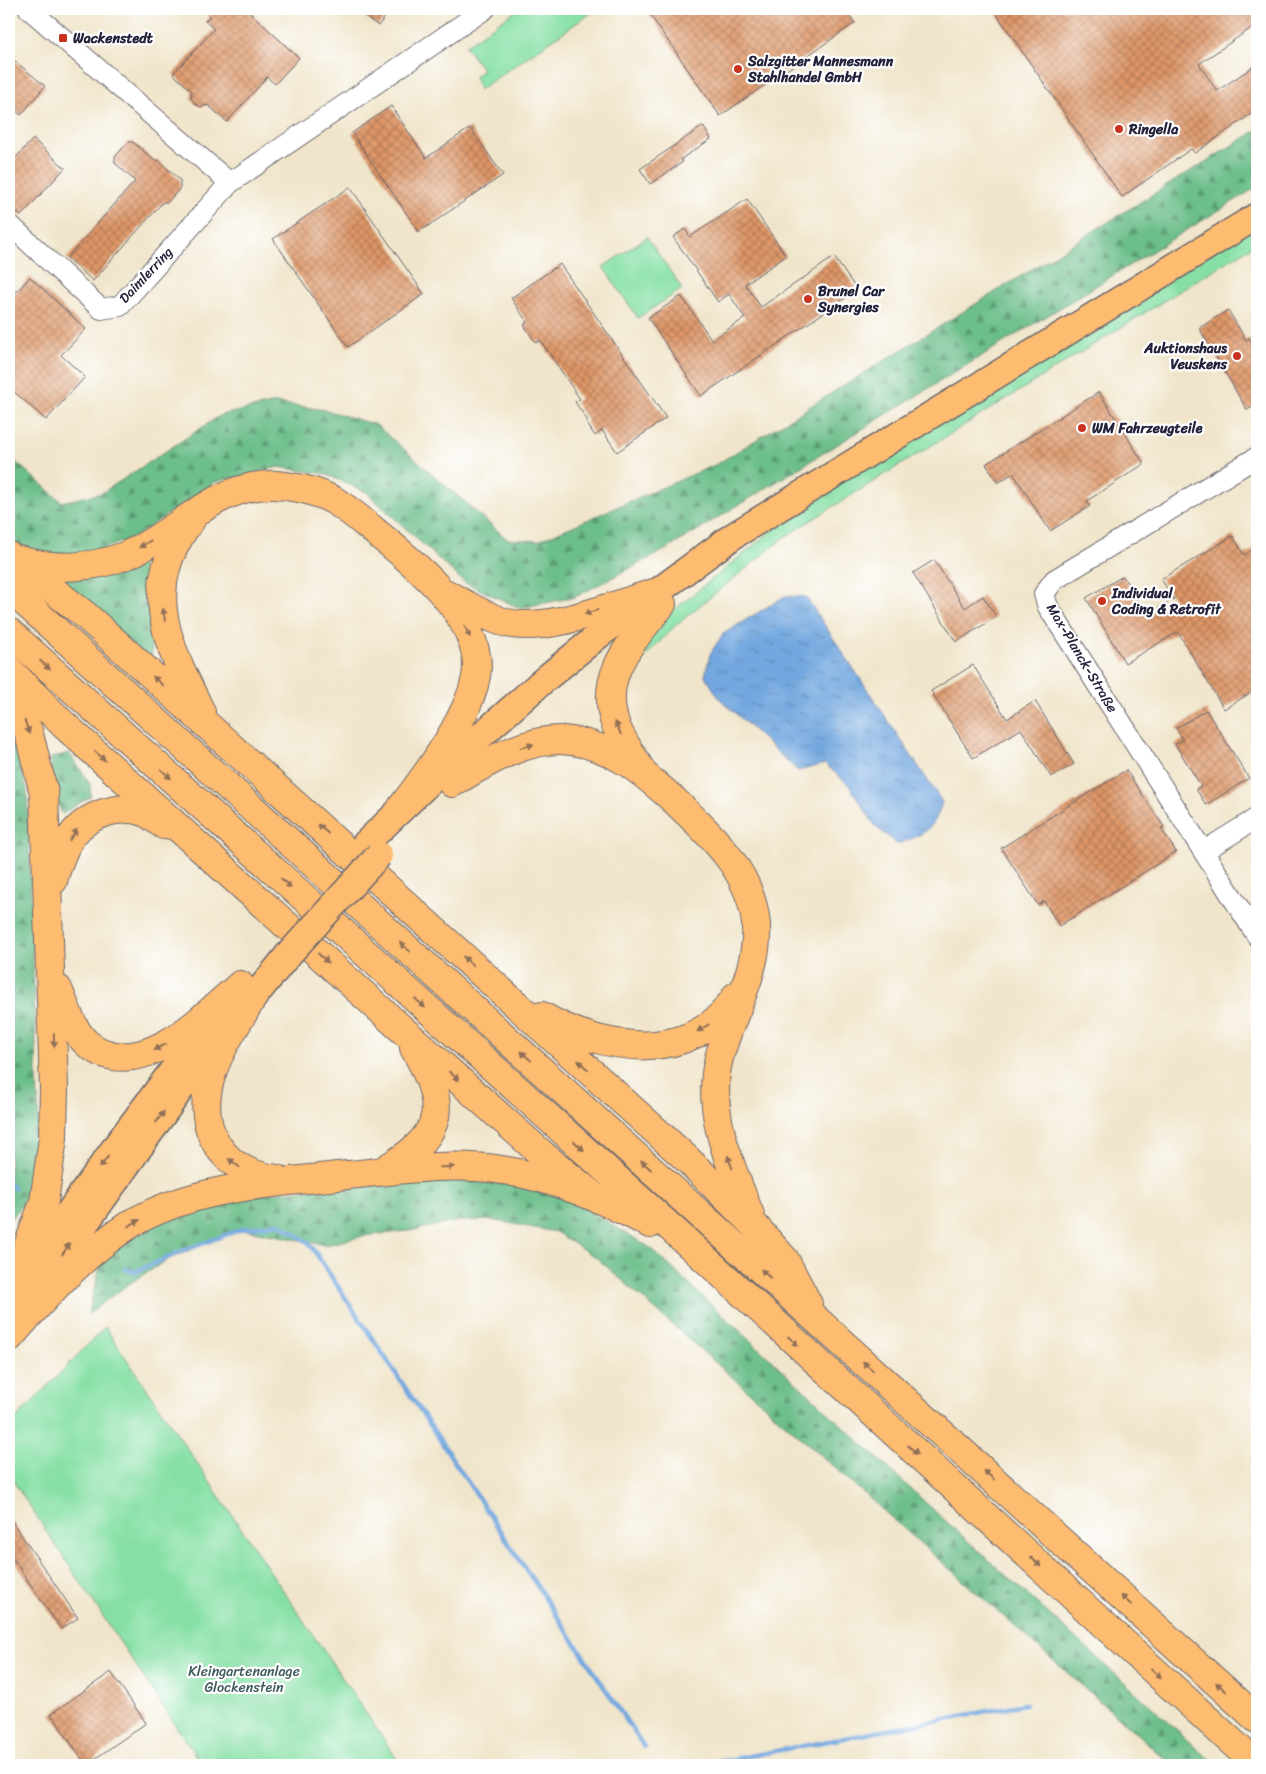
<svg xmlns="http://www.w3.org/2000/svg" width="1266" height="1774" viewBox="0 0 1266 1774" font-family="Sriracha,sans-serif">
<defs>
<pattern id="forest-firs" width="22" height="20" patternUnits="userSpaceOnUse" patternTransform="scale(1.25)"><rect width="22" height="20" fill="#6cbe8a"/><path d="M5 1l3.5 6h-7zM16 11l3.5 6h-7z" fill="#589a72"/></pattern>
<pattern id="water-ripples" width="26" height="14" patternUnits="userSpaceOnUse" patternTransform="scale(1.25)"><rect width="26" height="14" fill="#72a7df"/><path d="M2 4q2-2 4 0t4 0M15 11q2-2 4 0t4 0" fill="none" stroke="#5d88b6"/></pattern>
<pattern id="building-cross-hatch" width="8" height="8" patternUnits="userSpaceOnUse" patternTransform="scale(1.25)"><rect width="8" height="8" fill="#de9666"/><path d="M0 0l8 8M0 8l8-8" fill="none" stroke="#b47a55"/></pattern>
</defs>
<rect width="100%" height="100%" fill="#fff"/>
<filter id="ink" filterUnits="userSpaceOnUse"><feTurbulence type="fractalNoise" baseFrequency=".02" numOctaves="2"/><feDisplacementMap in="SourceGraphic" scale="10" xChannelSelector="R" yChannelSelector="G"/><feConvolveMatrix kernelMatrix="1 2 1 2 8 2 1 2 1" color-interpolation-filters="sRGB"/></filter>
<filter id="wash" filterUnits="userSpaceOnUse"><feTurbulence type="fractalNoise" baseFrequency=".0096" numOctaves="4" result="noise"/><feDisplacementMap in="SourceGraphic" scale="20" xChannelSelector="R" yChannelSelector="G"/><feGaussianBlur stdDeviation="1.12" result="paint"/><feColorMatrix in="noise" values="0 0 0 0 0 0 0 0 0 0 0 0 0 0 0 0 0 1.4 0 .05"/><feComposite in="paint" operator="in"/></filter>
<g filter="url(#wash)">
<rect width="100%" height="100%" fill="#f0e5ca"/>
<!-- green -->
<path fill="#86e0a5" stroke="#548170" d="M 518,9 L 597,9 L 479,90 L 475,76 L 483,70 L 465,46 Z
M 1257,225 L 1257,243 L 786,536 L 676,625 L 633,669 L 624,669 L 654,626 L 778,526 L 859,469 Z
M 647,237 L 682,289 L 638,318 L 603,267 Z
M 105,1327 L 401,1765 L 202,1765 L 9,1475 L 9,1426 Z"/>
<!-- forest -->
<path fill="url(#forest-firs)" stroke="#477062" d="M 1257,130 L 1257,187 L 667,549 L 575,597 L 520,608 L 465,583 L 366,492 L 325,474 L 279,467 L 215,482 L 136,536 L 96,552 L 58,558 L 9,544 L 9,456 L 62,502 L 102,493 L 221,415 L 276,403 L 325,410 L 376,425 L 507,539 L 538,541 L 717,464 Z
M 141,565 L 150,580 L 152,662 L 48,572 L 112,573 Z
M 9,726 L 27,790 L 39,1132 L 33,1171 L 21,1207 L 9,1221 L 11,1062 L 9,992 Z
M 69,753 L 90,784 L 91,796 L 62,814 L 52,788 L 51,758 Z
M 467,1179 L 519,1185 L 573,1201 L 649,1247 L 938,1514 L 1216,1765 L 1172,1765 L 598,1259 L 556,1232 L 492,1220 L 459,1221 L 409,1231 L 363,1236 L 326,1245 L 242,1229 L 169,1259 L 127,1285 L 88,1314 L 104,1252 L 179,1212 L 261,1194 L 388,1181 Z"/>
<!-- water -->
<path fill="url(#water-ripples)" stroke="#4a648d" d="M 785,596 L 806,597 L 942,802 C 935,830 923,835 897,844 L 876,827 L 848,784 L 825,764 L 798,771 L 719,698 L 705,676 L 710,654 L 723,634 Z"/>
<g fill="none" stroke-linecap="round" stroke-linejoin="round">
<!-- stream -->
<path stroke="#72a7df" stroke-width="4.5" d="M 9,1184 L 14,1188
M 125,1269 L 135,1272 L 182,1251 L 242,1229 L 279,1223 L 309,1243 L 644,1747
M 702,1765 L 1025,1704"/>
</g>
<g id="blocks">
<!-- building -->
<path fill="url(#building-cross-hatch)" d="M 201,9 L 246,9 L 299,58 L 275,84 L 267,77 L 227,122 L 208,105 L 201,107 L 195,104 L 191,98 L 192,91 L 173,74 L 214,29 L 205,21 L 210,16 Z
M 355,9 L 391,9 L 378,26 Z
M 646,9 L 845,9 L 855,23 L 720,116 Z
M 993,9 L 1257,9 L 1257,24 L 1199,64 L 1217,91 L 1257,64 L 1257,110 L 1195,153 L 1191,149 L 1122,197 Z
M 9,56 L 45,86 L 21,115 L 9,105 Z
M 391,106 L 426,158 L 470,128 L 503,175 L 419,232 L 352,133 Z
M 703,126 L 711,139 L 681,159 L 683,162 L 650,184 L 640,169 Z
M 33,139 L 65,168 L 21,216 L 9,205 L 9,165 Z
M 128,142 L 133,142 L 154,160 L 158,160 L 180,180 L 180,188 L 168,202 L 163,202 L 93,281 L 67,258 L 135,181 L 115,163 L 115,157 Z
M 350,187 L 424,294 L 348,347 L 273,239 Z
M 747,199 L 786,256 L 745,284 L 761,307 L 834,257 L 857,290 L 701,396 L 648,318 L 681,296 L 712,340 L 745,318 L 729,294 L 718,302 L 673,237 L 685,229 L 690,237 Z
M 560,264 L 666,418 L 617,452 L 602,430 L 595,436 L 586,422 L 588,421 L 575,402 L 580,399 L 540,340 L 536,343 L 524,325 L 527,322 L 511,298 Z
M 30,277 L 86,329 L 61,355 L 85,377 L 46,420 L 9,387 L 9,300 Z
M 1228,310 L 1246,340 L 1249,338 L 1257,351 L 1257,404 L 1247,410 L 1199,328 Z
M 1099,392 L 1144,464 L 1087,501 L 1090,506 L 1050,531 L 1013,473 L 998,483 L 986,464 Z
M 1233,536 L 1244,555 L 1257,547 L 1257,689 L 1224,709 L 1178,632 L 1125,663 L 1086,598 L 1123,576 L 1146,615 L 1174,599 L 1161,579 Z
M 934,560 L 965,608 L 983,596 L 996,617 L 956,642 L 913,573 Z
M 973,665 L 1007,719 L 1035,701 L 1074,764 L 1051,777 L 1021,729 L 973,758 L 931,691 Z
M 1206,710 L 1249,778 L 1206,805 L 1196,789 L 1201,786 L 1175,744 L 1183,740 L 1176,728 Z
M 1126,770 L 1164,827 L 1161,828 L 1176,852 L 1059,926 L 1044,901 L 1038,905 L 1001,848 Z
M 9,1517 L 78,1618 L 61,1629 L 9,1553 Z
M 111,1672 L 146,1723 L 86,1765 L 51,1714 Z"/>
</g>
</g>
<g filter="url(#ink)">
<use href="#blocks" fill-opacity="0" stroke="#6a666d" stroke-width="1"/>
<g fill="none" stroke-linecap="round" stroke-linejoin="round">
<!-- minor casing -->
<g stroke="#6a666d" stroke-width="22">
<path id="minor" d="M 29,9 L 230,183
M 9,224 L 101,309 L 120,306 L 230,183 L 485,9
M 1257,457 L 1054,580 L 1044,594 L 1048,607 L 1257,936
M 1204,851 L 1257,818"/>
</g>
<!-- major casing -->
<g stroke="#6a666d" stroke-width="29">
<path id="major" d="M 366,843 L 440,772 L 545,679 L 599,635 L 733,536 L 1257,216
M 20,1281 L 121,1139 L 200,1034
M 29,1303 L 193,1072 L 288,955"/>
</g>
<!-- highway casing -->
<g stroke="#6a666d" stroke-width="30">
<path id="highway" d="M 191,520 C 138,588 168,645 201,712
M 9,556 L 84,614 L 687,1159 L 753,1224 L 785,1260 L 808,1304
M 19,560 C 53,570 93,569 127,555 C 180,532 221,477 286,486 C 302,488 318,492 333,500 C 349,509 363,522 378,534 C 415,564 477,614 477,667 C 476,708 426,776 401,808
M 9,588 L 1257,1719
M 445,593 C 463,603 481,614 500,621 C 541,636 613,605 654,593
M 9,632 L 691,1246 L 1257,1765
M 9,670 L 63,724 L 405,1032 L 543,1155 L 591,1194
M 9,682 L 28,730 L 44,793 L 54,1087 L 53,1138 L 44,1202 L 9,1298
M 641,770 C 633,756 622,741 616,726 C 597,675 633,641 662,604
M 452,783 C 485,764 521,740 560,740 C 608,741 644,773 677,803 C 711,835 747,868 755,916 C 763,966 731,1012 719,1058 C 705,1112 731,1166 750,1215
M 53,881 C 63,846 73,820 111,811 C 120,809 132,808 141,811 C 149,813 157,821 164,825
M 58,989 C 66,1007 73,1033 89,1045 C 141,1084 204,1016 240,985
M 254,995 C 240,1020 221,1046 212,1073 C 194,1127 220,1172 277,1179
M 542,1016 C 602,1051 693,1066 736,996
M 387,1168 C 446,1134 447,1105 414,1048
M 9,1338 C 45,1297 82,1255 129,1225 C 193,1186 276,1183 348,1175 C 399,1170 451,1162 502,1170 C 556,1178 603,1199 650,1224"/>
</g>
<!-- minor -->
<use href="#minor" stroke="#fff" stroke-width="20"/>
<!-- major -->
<use href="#major" stroke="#febc70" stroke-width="26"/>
<!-- highway -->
<use href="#highway" stroke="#febc70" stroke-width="28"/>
<!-- major-bridge casing -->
<g stroke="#6a666d" stroke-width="29" stroke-linecap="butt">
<path id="major-bridge" d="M 288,955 L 379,855"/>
</g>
<!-- major-bridge -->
<use href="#major-bridge" stroke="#febc70" stroke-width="26"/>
</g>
<!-- one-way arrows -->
<defs><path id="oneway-solid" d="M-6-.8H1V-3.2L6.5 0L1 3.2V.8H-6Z" transform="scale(1.25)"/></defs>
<g fill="#906f56">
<use href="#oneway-solid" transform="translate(145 544) rotate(148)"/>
<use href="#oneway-solid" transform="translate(591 612) rotate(163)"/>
<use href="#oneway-solid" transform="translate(164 615) rotate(-99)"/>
<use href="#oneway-solid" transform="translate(467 631) rotate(65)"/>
<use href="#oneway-solid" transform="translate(45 665) rotate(42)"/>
<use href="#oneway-solid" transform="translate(158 681) rotate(-138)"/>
<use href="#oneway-solid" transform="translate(27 727) rotate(70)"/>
<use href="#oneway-solid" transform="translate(618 728) rotate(-114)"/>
<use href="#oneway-solid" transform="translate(527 746) rotate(-15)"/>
<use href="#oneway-solid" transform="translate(100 756) rotate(42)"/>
<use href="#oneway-solid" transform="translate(166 774) rotate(42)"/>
<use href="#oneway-solid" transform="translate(323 829) rotate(-138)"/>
<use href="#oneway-solid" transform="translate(73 835) rotate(-55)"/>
<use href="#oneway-solid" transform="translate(286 883) rotate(42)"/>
<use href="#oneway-solid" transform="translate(405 947) rotate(-138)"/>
<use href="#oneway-solid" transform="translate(323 958) rotate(42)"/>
<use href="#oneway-solid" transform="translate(468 961) rotate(-138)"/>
<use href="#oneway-solid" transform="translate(420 1003) rotate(42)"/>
<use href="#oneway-solid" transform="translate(703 1028) rotate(148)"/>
<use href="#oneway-solid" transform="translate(54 1040) rotate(89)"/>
<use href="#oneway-solid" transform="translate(160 1047) rotate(154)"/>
<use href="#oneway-solid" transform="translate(526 1056) rotate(-138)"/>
<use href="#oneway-solid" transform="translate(583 1065) rotate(-138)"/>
<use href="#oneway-solid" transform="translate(454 1076) rotate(42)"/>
<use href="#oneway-solid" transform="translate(160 1117) rotate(-54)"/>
<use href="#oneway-solid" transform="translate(579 1146) rotate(42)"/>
<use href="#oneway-solid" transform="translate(104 1162) rotate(126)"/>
<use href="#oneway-solid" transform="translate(730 1162) rotate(-110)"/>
<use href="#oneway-solid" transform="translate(234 1163) rotate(-143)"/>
<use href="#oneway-solid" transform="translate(646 1165) rotate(-138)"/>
<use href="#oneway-solid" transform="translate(447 1167) rotate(-1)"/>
<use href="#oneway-solid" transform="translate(134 1223) rotate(-28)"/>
<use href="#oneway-solid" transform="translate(66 1249) rotate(-55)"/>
<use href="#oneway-solid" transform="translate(766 1274) rotate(-138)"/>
<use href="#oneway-solid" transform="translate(793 1341) rotate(42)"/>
<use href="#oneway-solid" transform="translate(868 1366) rotate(-138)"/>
<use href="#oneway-solid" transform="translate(913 1450) rotate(42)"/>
<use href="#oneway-solid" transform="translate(989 1475) rotate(-138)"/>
<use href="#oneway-solid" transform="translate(1036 1562) rotate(43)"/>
<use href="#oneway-solid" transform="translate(1126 1600) rotate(-137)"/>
<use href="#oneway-solid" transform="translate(1156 1673) rotate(43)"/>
<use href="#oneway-solid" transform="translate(1221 1687) rotate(-138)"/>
</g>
</g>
<!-- markers -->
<g fill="#c8321e" stroke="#fff" stroke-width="2">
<rect x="58" y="33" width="10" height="10" rx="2.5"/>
<circle cx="738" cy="69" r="5"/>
<circle cx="1119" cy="129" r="5"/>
<circle cx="808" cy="299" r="5"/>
<circle cx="1237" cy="356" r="5"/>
<circle cx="1082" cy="428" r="5"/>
<circle cx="1102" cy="601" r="5"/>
</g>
<g text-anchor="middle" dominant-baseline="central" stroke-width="4.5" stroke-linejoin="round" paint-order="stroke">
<!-- poi labels -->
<g font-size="14" font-weight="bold" fill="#22223b" stroke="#fff" text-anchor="start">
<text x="73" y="38">Wackenstedt</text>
<text x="748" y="61">Salzgitter Mannesmann<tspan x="748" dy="16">Stahlhandel GmbH</tspan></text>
<text x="1129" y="129">Ringella</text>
<text x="818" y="291">Brunel Car<tspan x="818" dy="16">Synergies</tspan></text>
<text x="1227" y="348" text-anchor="end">Auktionshaus<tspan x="1227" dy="16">Veuskens</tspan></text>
<text x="1092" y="428">WM Fahrzeugteile</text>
<text x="1112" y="593">Individual<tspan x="1112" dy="16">Coding &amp; Retrofit</tspan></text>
</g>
<!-- street labels -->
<g font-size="14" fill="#22223b" stroke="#fff">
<text transform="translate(146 275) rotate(-47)">Daimlerring</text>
<text transform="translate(1082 658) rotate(59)">Max-Planck-Straße</text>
</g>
<!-- park labels -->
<g font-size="14" fill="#405b5b" stroke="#fff">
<text x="244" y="1671">Kleingartenanlage<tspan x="244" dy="16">Glockenstein</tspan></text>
</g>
</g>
<!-- margin -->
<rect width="1266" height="1774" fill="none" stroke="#fff" stroke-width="30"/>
</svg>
